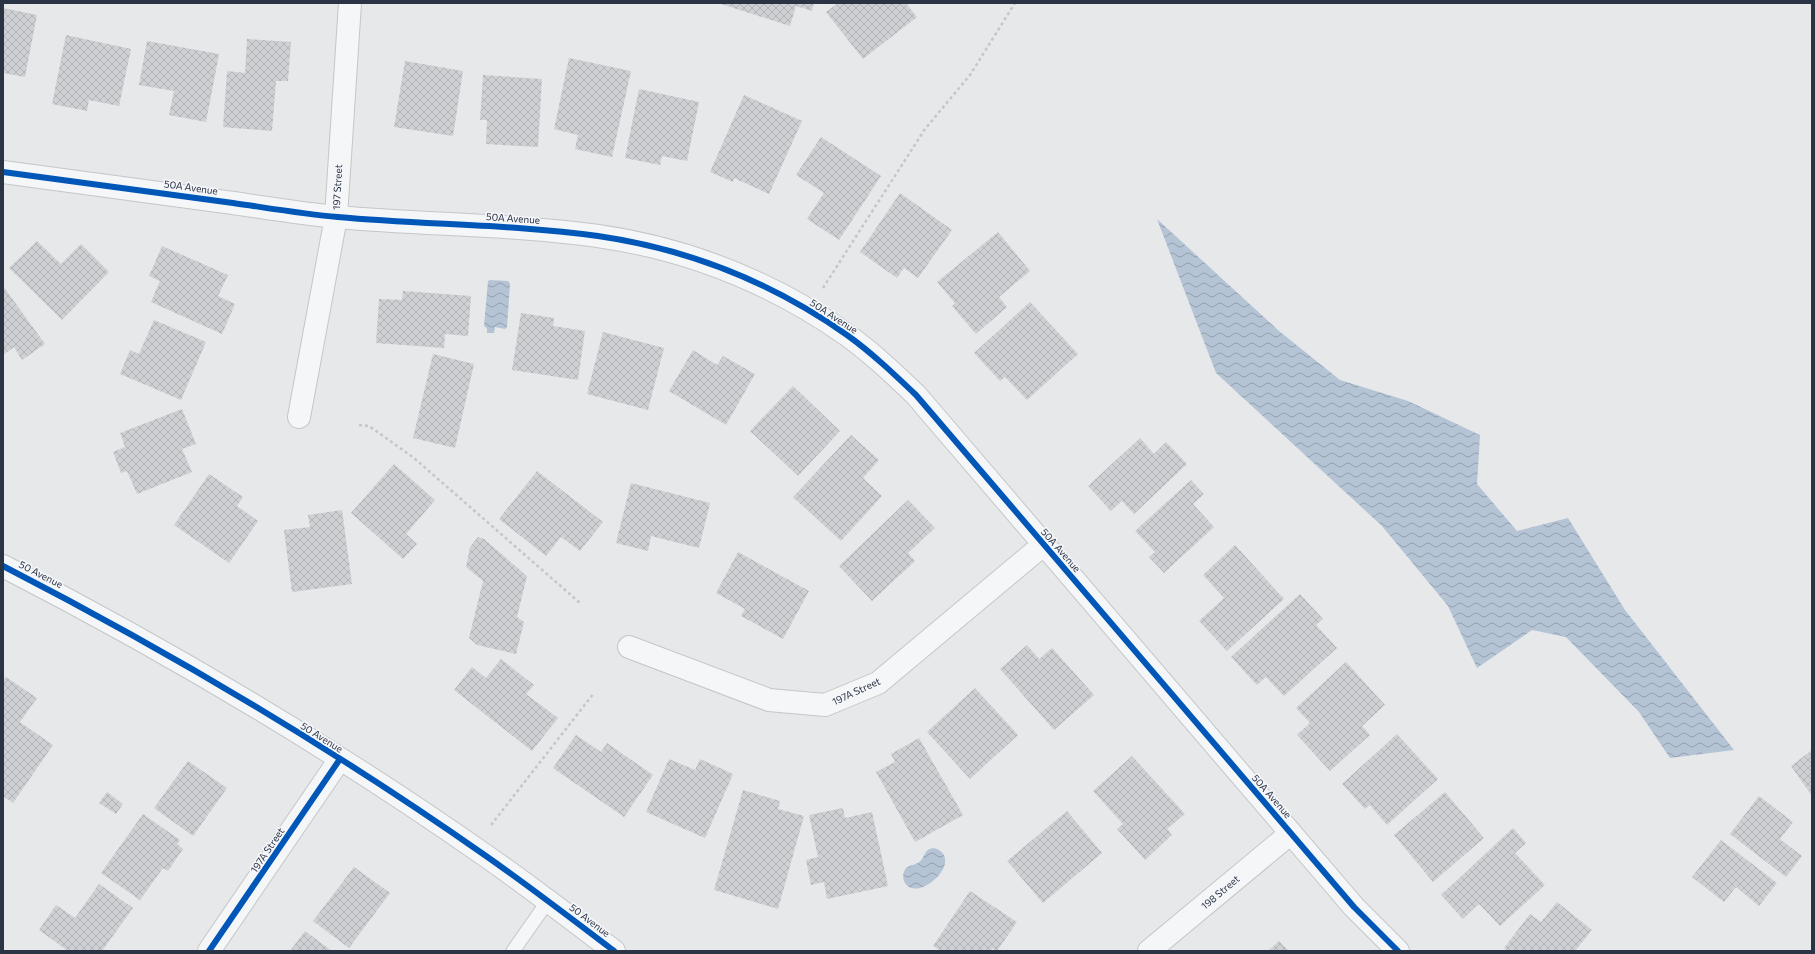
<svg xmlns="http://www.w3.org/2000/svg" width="1815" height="954" viewBox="0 0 1815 954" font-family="Commissioner,sans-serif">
<defs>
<pattern id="water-waves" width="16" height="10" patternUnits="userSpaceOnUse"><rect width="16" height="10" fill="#b4c4d5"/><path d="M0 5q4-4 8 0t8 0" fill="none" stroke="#93a0af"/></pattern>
<pattern id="building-cross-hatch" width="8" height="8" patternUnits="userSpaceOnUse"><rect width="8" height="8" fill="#ced0d3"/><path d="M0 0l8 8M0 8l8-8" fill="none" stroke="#b1b3b6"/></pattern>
</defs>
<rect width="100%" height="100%" fill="#e6e8ea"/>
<!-- water -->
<path fill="url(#water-waves)" d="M 1157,219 L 1279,331 L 1340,380 L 1408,401 L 1480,435 L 1477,484 L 1517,531 L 1568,518 L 1625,610 L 1734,750 L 1670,758 L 1639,712 L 1566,637 L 1532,630 L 1477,668 L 1448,606 L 1382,526 L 1216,373 Z
M 490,280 L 508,281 L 510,284 L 507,327 L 505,329 L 495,327 L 494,333 L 487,333 L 487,328 L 484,326 L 488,281 Z
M 934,848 C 967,859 918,904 905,883 C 902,878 903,872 906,868 C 910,865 914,865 918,863 C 926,858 923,849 934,848 Z"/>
<!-- building -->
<path fill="url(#building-cross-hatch)" d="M 718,3 L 814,3 L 812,11 L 796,6 L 790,26 Z
M 838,3 L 906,3 L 917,17 L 863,59 L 826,12 Z
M 3,8 L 37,15 L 25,77 L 3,73 Z
M 66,35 L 131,49 L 119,106 L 89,100 L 87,111 L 52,104 Z
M 247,39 L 291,42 L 288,81 L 276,81 L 272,131 L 223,127 L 227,71 L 245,73 Z
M 147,41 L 219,54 L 206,122 L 169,115 L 174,91 L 139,85 Z
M 569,58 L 631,71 L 612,157 L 575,149 L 578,135 L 554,129 Z
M 405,61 L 463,71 L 453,136 L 394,127 Z
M 483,75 L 542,79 L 538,147 L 486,144 L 487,120 L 480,120 Z
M 639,89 L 699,102 L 687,161 L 662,156 L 660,165 L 625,158 Z
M 744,95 L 802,121 L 769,194 L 734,178 L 733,182 L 710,172 Z
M 821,137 L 881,176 L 839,240 L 807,219 L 824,193 L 796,175 Z
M 900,193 L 952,230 L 918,278 L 904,268 L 897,278 L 860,252 Z
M 998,232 L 1030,271 L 999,297 L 1007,307 L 976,334 L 952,306 L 955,303 L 937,282 Z
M 37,241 L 61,264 L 81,244 L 109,272 L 62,320 L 9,268 Z
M 162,246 L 228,275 L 218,296 L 235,304 L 222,334 L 151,302 L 160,281 L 149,276 Z
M 3,286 L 45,344 L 22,360 L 14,347 L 3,355 Z
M 403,291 L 471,296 L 468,336 L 445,334 L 444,348 L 376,343 L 379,299 L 402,300 Z
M 1030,302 L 1078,354 L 1027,400 L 1005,377 L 1000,381 L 974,353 Z
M 521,313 L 554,318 L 553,326 L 585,331 L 578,380 L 512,370 Z
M 154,320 L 206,342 L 181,400 L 120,374 L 130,350 L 139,354 Z
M 603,332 L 664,348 L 648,410 L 587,394 Z
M 693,350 L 717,365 L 723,356 L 755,374 L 726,425 L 669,391 Z
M 433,354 L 474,364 L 455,448 L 413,438 Z
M 793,386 L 840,431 L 798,476 L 750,431 Z
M 182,409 L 196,444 L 182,449 L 192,472 L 137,494 L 127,471 L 121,473 L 113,452 L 125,447 L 120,433 Z
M 851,435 L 879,460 L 863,478 L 882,496 L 841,541 L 793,497 Z
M 1140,438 L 1154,454 L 1166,442 L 1187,464 L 1134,514 L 1122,501 L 1111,511 L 1088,486 Z
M 394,464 L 435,500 L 406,534 L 417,544 L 403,559 L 351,513 Z
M 537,471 L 603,522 L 580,551 L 561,537 L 546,556 L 499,519 Z
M 209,474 L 243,497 L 237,506 L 258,521 L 229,563 L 174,525 Z
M 1191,480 L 1204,494 L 1193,504 L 1214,527 L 1164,573 L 1149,557 L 1155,552 L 1135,531 Z
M 631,483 L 710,503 L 699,548 L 651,536 L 648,551 L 616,543 Z
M 908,500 L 935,528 L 908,553 L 915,561 L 872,601 L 839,566 Z
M 342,510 L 352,584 L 292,592 L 284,530 L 310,527 L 308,515 Z
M 478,537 L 484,539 L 527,576 L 517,617 L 524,622 L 516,654 L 477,645 L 469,638 L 483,581 L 466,567 L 470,547 Z
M 1235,545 L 1284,599 L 1227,651 L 1199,621 L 1224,598 L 1203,575 Z
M 738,552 L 809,591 L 783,639 L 741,616 L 745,609 L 716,593 Z
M 1300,594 L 1323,619 L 1316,625 L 1337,648 L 1284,696 L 1266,677 L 1257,685 L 1231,657 Z
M 1027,645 L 1039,659 L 1052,648 L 1094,695 L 1054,730 L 1000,669 Z
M 501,659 L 534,685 L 526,694 L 558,718 L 532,751 L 454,690 L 472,667 L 486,678 Z
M 1346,662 L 1385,705 L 1362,726 L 1370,735 L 1330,771 L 1297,735 L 1310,723 L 1296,708 Z
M 6,677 L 37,698 L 20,722 L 53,745 L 13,803 L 3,796 L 3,681 Z
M 975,688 L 1018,735 L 970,779 L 927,732 Z
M 1397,734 L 1438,779 L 1387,825 L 1370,805 L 1365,809 L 1342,784 Z
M 576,735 L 601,752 L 607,743 L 653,775 L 624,817 L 553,768 Z
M 919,738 L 963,815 L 915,842 L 876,772 L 895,762 L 891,754 Z
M 1812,750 L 1812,796 L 1791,766 Z
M 1132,756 L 1185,814 L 1167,829 L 1172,835 L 1145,860 L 1117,829 L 1123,824 L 1093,791 Z
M 669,759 L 695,770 L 700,759 L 733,774 L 705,838 L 646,812 Z
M 188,761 L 227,788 L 193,836 L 154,808 Z
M 743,790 L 780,801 L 778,809 L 804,816 L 778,909 L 714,890 Z
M 107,792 L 123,804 L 116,814 L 99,803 Z
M 1445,792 L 1484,838 L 1433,882 L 1394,835 Z
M 1759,796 L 1793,822 L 1780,839 L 1802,856 L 1786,877 L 1730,834 Z
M 843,808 L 845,818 L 872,812 L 888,886 L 827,899 L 824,882 L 811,885 L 806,860 L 818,857 L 809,815 Z
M 1067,811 L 1102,853 L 1043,903 L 1007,861 Z
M 143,814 L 180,840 L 177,844 L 183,849 L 168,871 L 163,868 L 140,900 L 101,873 Z
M 1513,828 L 1526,843 L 1515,853 L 1545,885 L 1500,926 L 1479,904 L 1463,919 L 1441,895 Z
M 1721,840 L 1777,883 L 1759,906 L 1736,887 L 1724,902 L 1692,877 Z
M 354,867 L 390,893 L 349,948 L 313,921 Z
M 99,884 L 133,908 L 102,951 L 68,951 L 39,930 L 56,905 L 75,918 Z
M 970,891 L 1017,922 L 997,951 L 992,948 L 991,951 L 941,951 L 933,946 Z
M 1557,902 L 1592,930 L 1575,951 L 1508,951 L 1504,948 L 1530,914 L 1541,922 Z
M 305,931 L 332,951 L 290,951 Z
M 1279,941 L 1289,951 L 1268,951 Z"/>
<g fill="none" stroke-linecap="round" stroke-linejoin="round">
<!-- service casing -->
<g stroke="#c4c6c8" stroke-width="15">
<path id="service" d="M 513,951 L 548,901"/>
</g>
<!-- minor casing -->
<g stroke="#c4c6c8" stroke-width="24">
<path id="minor" d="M 3,172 C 80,182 156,193 233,203 C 268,208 303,214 338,217 C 424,225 512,224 598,236 C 688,249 773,283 847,335 C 872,353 894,374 916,395 L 1354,907 L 1398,951
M 299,417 L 336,217 L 350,3
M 629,647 L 769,700 L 825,705 L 878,683 L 1043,545
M 1149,951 L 1291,833"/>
</g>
<!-- tertiary casing -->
<g stroke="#c4c6c8" stroke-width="24">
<path id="tertiary" d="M 3,566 C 170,652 332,748 486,856 C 529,886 572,919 614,951
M 209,951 L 340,759"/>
</g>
<!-- path -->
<path stroke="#c5c6ca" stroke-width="2.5" stroke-dasharray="3 3" stroke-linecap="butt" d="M 823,288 L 925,129 L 970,75 L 1015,3
M 359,425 L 369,426 L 414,458 L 580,603
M 491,825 L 594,693"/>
<!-- service -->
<use href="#service" stroke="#f5f6f7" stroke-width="13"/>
<!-- minor -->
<use href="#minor" stroke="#f5f6f7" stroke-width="22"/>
<!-- tertiary -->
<use href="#tertiary" stroke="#f5f6f7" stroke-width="22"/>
<!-- cycleway casing -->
<g stroke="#f4f6f9" stroke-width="8">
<path id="cycleway" d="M 3,172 C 80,182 156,193 233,203 C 268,208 303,214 338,217 C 424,225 512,224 598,236 C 688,249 773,283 847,335 C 872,353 894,374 916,395 L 1354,907 L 1398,951
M 3,566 C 170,652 332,748 486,856 C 529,886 572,919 614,951
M 209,951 L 340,759"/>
</g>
<!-- cycleway -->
<use href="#cycleway" stroke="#0057b8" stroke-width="6"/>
</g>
<g text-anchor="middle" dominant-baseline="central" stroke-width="3.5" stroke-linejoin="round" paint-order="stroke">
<!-- street labels -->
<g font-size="10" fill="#2b3445" stroke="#f4f6f9">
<text transform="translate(191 187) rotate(8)">50A Avenue</text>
<text transform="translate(337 187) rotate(-87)">197 Street</text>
<text transform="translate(513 218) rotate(4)">50A Avenue</text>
<text transform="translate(834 316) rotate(33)">50A Avenue</text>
<text transform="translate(1061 550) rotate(49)">50A Avenue</text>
<text transform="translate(41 574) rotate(27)">50 Avenue</text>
<text transform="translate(856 691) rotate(-25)">197A Street</text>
<text transform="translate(322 737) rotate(32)">50 Avenue</text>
<text transform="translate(1272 796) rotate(49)">50A Avenue</text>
<text transform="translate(267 850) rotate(-56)">197A Street</text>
<text transform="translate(1220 892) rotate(-40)">198 Street</text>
<text transform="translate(590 920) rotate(37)">50 Avenue</text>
</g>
</g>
<!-- border -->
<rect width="1815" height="954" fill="none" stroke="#2b3445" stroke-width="8"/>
</svg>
